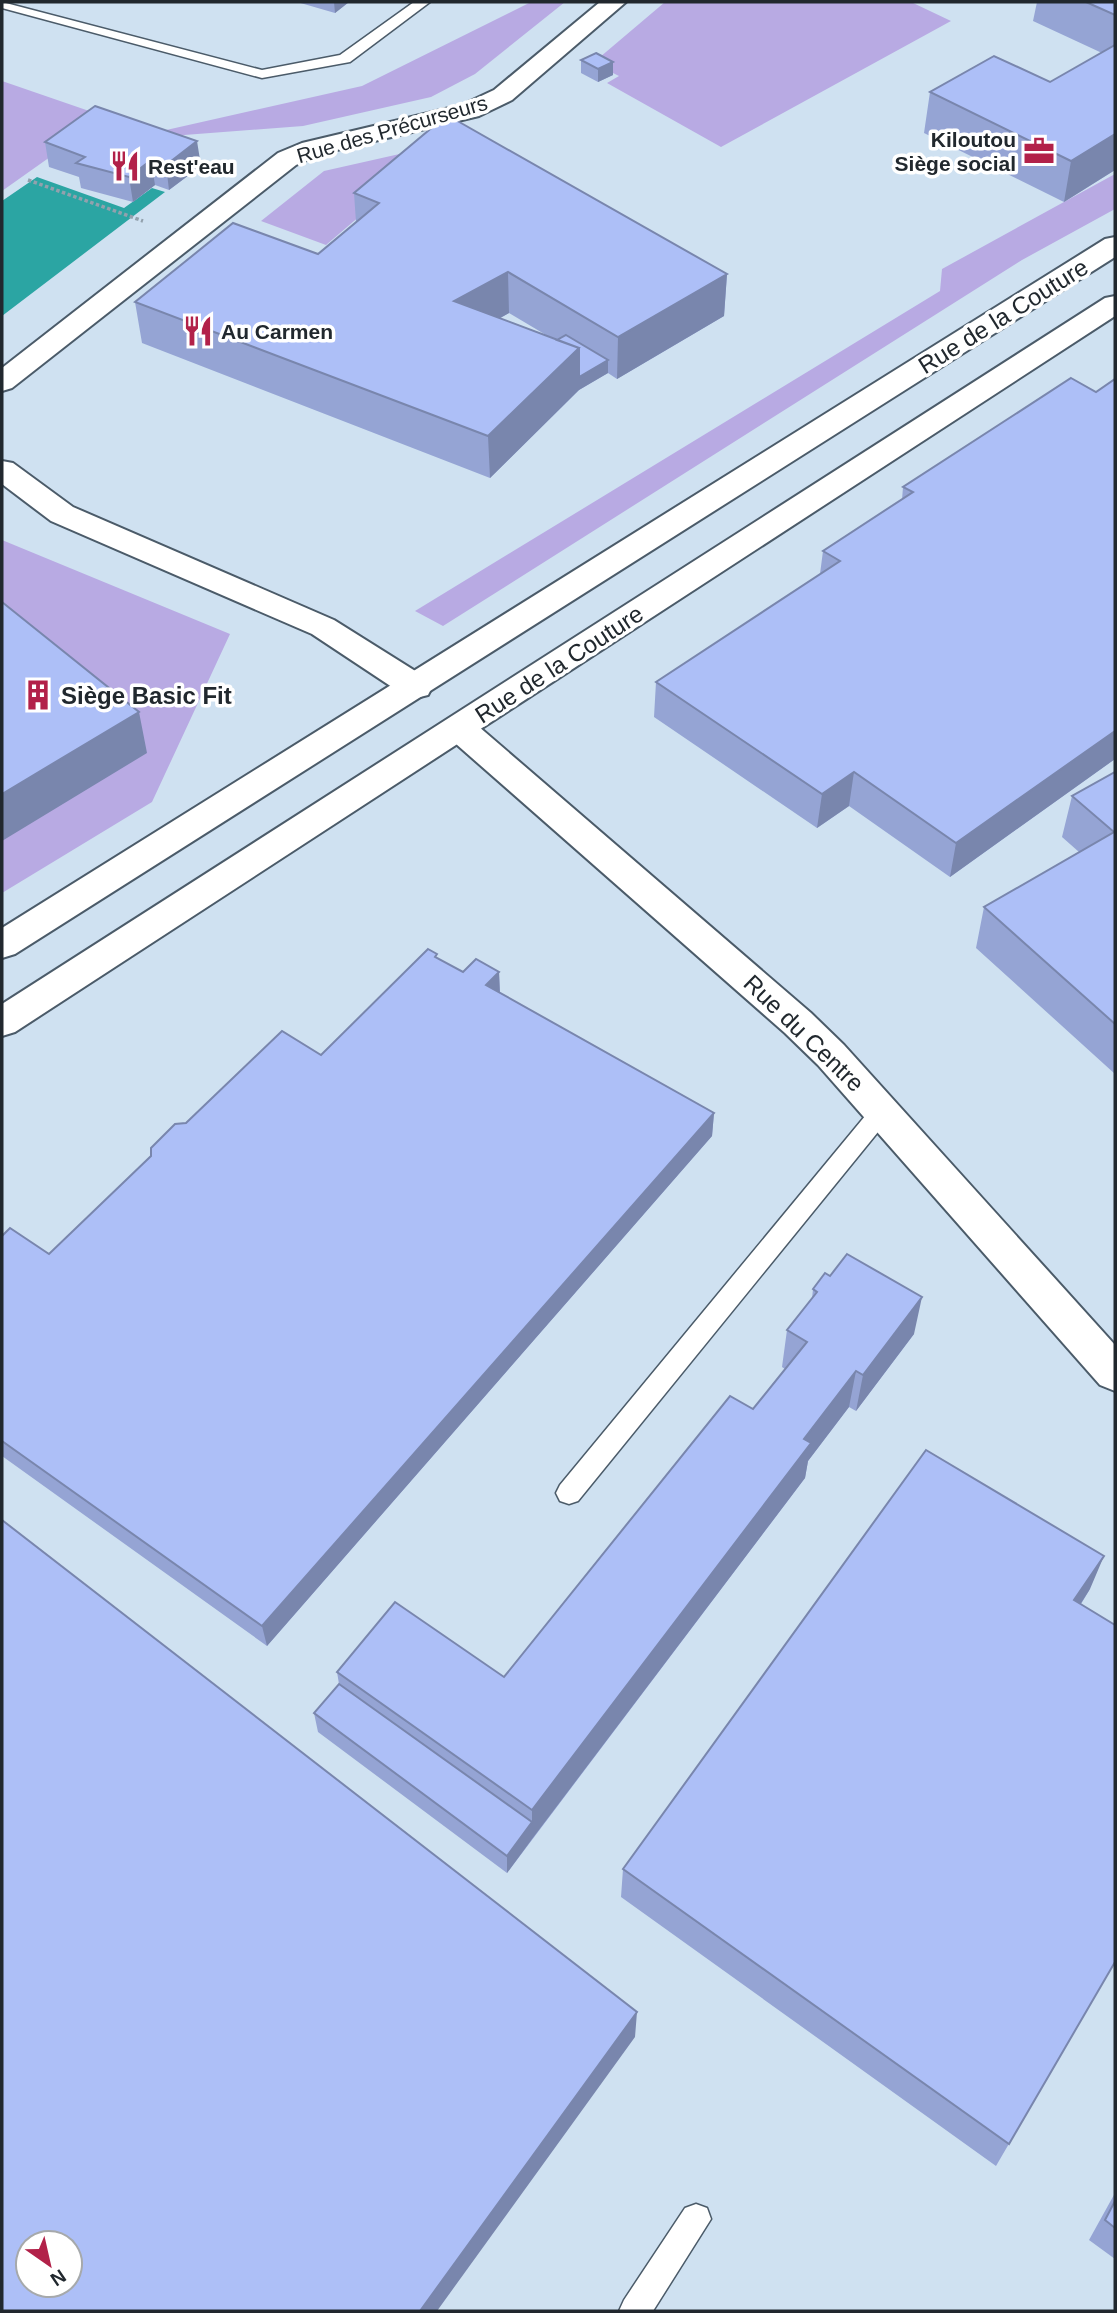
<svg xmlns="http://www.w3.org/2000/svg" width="1117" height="2313" viewBox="0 0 1117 2313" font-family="Arial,sans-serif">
<rect width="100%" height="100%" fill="#cfe1f1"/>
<!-- green -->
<path fill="#b8aae3" d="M 531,2 L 565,2 L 475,74 L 431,97 L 303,126 L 158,137 L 91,128 L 2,191 L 2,81 L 153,133 L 362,86 Z
M 665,2 L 911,2 L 951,21 L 721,147 L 607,83 L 619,76 L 593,63 Z
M 444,144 L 326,245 L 261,221 L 324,171 Z
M 1115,174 L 1115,209 L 1022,260 L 443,626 L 415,611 L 940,291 L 942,269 Z
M 2,540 L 230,634 L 152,802 L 2,893 Z"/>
<!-- water -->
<path fill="#2ba5a3" d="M 37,177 L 124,208 L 152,188 L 165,192 L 2,316 L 2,201 Z"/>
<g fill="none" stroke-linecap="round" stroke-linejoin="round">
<!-- service casing -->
<g stroke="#4b5b69" stroke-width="3">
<path id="service" d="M 2,2 L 262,70 L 340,55 L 414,2 L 430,2 L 350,62 L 262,78 L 2,8 Z
M 883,1101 L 891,1104 L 894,1110 L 891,1116 L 578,1501 L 569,1504 L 560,1501 L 556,1493 L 560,1485 L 875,1104 Z
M 696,2204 L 707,2208 L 711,2219 L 653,2311 L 619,2311 L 624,2300 L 685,2208 Z"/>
</g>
<!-- minor casing -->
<g stroke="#4b5b69" stroke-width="4">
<path id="minor" d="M 600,2 L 626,2 L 512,100 L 479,116 L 320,154 L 296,165 L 12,388 L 2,391 L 2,368 L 278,153 L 302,143 L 462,105 L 494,90 Z
M 2,461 L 13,463 L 73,507 L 334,620 L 428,679 L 432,687 L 428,695 L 416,698 L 404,695 L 312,634 L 51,521 L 2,484 Z
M 459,717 L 471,720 L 811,1013 L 844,1045 L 1115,1345 L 1115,1391 L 1100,1385 L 818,1065 L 785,1033 L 447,736 L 442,728 L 447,720 Z"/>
</g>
<!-- tertiary casing -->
<g stroke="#4b5b69" stroke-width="4">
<path id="tertiary" d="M 1115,237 L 1115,257 L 15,954 L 2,958 L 2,928 L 1105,239 Z
M 1115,296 L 1115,316 L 15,1032 L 2,1036 L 2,1004 L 1105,298 Z"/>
</g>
<!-- path -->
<path stroke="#92a1ad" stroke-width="3.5" stroke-dasharray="3.5 2.5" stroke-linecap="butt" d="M 28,180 L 143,221"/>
<!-- service -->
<use href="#service" fill="#fff" fill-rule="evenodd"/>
<!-- minor -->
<use href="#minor" fill="#fff" fill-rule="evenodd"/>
<!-- tertiary -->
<use href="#tertiary" fill="#fff" fill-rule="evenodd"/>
</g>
<!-- wall -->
<path fill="#95a4d4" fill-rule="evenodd" d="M 297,2 L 349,2 L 335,13 Z
M 1037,2 L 1115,2 L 1115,170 L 1064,202 L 924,133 L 930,92 L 1050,82 L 1102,53 L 1033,21 Z
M 581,60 L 613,75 L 598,82 L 581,73 Z
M 45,142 L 201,166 L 169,190 L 155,185 L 133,202 L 81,188 L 79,177 L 49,167 Z
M 354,193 L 727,274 L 724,316 L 617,379 L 608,373 L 579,390 L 490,478 L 142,343 L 135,302 L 318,254 L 356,222 ZM 509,313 L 546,335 L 500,318 Z
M 1115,379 L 1115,759 L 950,877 L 849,806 L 817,828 L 654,717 L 656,682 L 820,574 L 823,551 L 902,500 L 903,487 L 1096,392 Z
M 1115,772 L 1115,1074 L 976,948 L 984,907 L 1079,852 L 1062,837 L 1072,796 Z
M 438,959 L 463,972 L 499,972 L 500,993 L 714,1113 L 712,1136 L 267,1646 L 2,1456 L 2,1236 L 49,1254 L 186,1123 L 321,1055 Z
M 813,1289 L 914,1334 L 856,1411 L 849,1407 L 808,1461 L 805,1478 L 507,1873 L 318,1732 L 314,1713 L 339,1684 L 337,1672 L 504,1677 L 753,1409 L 785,1369 L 782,1367 L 787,1330 L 812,1299 Z
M 1090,1589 L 1081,1604 L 1115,1962 L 996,2166 L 621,1897 L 623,1869 Z
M 1115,2193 L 1115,2259 L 1089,2240 Z"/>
<!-- shaded-wall -->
<path fill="#7986ad" d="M 334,2 L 349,2 L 335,13 Z
M 613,62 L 613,75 L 598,82 L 598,69 Z
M 1115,134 L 1115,170 L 1064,202 L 1071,161 Z
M 197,141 L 201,166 L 169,190 L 166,165 Z
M 151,160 L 155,185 L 133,202 L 129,177 Z
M 508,272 L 509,313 L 456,343 L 454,301 Z
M 727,274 L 724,316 L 617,379 L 618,337 Z
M 579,348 L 608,360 L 608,373 L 579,390 L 490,478 L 488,436 Z
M 139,712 L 147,753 L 2,841 L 2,794 Z
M 1115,731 L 1115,759 L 950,877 L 956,843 Z
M 854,772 L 849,806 L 817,828 L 822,794 Z
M 499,972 L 500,996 L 486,985 Z
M 714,1113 L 712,1136 L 267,1646 L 262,1626 Z
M 922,1297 L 914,1334 L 856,1411 L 863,1375 Z
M 856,1371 L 849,1407 L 808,1461 L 805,1478 L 532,1839 L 532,1810 L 804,1439 Z
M 1104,1556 L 1090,1589 L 1062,1633 L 1074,1600 Z
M 532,1822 L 532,1839 L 507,1873 L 507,1856 Z
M 637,2012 L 635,2037 L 437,2311 L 420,2311 Z"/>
<!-- building -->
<path fill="#adbff7" stroke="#7986ad" stroke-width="2" fill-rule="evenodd" d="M 1086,2 L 1115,2 L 1115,15 Z
M 1115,45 L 1115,134 L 1071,161 L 930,92 L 994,56 L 1050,82 Z
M 596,53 L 613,62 L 598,69 L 581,60 Z
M 95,106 L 197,141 L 166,165 L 151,160 L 129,177 L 76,163 L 85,157 L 45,142 Z
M 447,115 L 727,274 L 618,337 L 508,272 L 454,301 L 579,348 L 488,436 L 135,302 L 233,223 L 318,254 L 379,203 L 354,193 Z
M 566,335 L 608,360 L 579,377 L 579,348 L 557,340 Z
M 1071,378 L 1096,392 L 1115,379 L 1115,731 L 956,843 L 854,772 L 822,794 L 656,682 L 840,561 L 823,551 L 913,492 L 903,487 Z
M 2,602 L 139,712 L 2,794 Z
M 1115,772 L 1115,1024 L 984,907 L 1114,832 L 1072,796 Z
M 428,949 L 437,954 L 435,957 L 463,972 L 476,959 L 499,972 L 486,985 L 714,1113 L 262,1626 L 2,1441 L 2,1236 L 10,1228 L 49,1254 L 151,1156 L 151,1148 L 175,1124 L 186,1123 L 282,1031 L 321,1055 Z
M 847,1254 L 922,1297 L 863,1375 L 856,1371 L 804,1439 L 811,1443 L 532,1810 L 337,1672 L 395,1602 L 504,1677 L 730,1396 L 753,1409 L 807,1342 L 787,1330 L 817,1292 L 813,1289 L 825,1273 L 830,1276 Z
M 926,1450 L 1104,1556 L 1074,1600 L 1115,1625 L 1115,1962 L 1009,2144 L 623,1869 Z
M 2,1520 L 637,2012 L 420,2311 L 2,2311 ZM 28,2243 L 70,2243 L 70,2285 L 28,2285 Z
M 339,1684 L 532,1822 L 507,1856 L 314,1713 Z
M 1115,2201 L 1115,2228 L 1105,2220 Z"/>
<!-- icons -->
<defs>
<g id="office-bare" transform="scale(2.415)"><path d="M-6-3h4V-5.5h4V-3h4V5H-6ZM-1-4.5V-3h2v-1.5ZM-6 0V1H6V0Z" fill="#b22149" stroke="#fff" stroke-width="2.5" paint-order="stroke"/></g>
<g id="restaurant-bare" transform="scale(2.415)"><path d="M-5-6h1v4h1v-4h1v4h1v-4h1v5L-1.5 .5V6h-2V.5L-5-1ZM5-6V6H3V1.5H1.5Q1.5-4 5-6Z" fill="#b22149" stroke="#fff" stroke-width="2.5" paint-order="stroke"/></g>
<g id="building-bare" transform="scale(2.415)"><path d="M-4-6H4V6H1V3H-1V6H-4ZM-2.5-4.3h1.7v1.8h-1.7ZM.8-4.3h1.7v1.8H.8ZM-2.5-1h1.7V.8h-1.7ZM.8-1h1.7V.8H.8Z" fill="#b22149" stroke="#fff" stroke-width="2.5" paint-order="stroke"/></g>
</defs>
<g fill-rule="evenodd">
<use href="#office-bare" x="1039" y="151"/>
<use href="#restaurant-bare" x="125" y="166"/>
<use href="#restaurant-bare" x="198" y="331"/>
<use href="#building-bare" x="38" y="695"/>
</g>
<g text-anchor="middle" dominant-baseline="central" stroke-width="7" stroke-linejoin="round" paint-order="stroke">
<!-- far-street labels -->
<g font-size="21" fill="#21282e" stroke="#fff">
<text transform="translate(392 129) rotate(-16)">Rue des Précurseurs</text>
</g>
<!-- far-poi labels -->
<g font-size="21" font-weight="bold" fill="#21282e" stroke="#fff" text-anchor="start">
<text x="1016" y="139" text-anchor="end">Kiloutou<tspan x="1016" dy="24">Siège social</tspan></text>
<text x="148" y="166">Rest'eau</text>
<text x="221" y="331">Au Carmen</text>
</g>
<!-- street labels -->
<g font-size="24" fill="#21282e" stroke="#fff">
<text transform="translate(1003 316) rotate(-32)">Rue de la Couture</text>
<text transform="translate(559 664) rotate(-33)">Rue de la Couture</text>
<text transform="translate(804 1033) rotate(44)">Rue du Centre</text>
</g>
<!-- poi labels -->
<g font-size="24" font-weight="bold" fill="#21282e" stroke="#fff" text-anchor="start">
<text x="61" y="695">Siège Basic Fit</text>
</g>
</g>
<!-- border -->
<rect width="1117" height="2313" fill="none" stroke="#21282e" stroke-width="7"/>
<!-- north arrow -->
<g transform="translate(49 2264) rotate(146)"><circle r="33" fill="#ffffff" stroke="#a6a9ab" stroke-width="2"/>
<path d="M0-5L12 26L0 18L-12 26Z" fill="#b22149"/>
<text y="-10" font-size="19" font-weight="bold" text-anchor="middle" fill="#21282e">N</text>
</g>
</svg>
